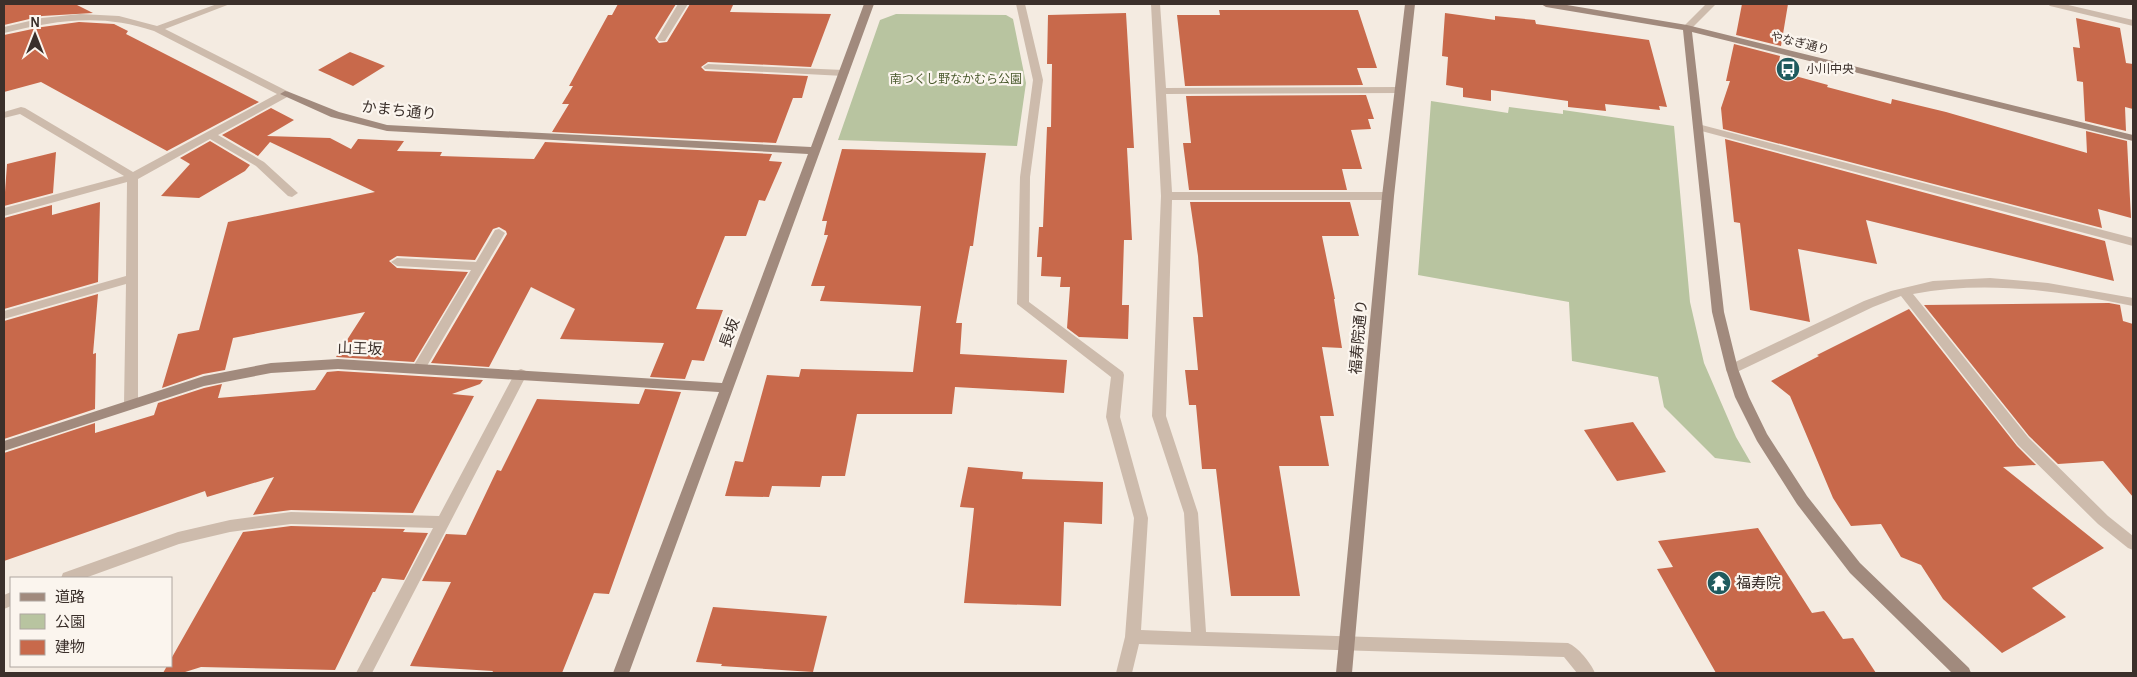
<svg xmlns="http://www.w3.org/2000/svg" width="2137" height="677" viewBox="0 0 2137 677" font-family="'Alegreya Sans','Noto Sans JP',sans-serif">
<rect width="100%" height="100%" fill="#f4ebe1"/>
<!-- green -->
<path fill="#b8c4a0" d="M 896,14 L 1006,15 L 1013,19 L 1026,83 L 1017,146 L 838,140 L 880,20 Z
M 1431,101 L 1508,113 L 1509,107 L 1563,114 L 1563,110 L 1674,126 L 1690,302 L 1704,363 L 1736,437 L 1751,463 L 1715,458 L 1664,407 L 1658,377 L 1572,361 L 1569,302 L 1418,275 Z"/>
<!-- building -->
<path fill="#c8694b" d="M 4,4 L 75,4 L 93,13 L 42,16 L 4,25 Z
M 618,4 L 676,4 L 655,38 L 659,43 L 667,42 L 690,4 L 733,5 L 730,12 L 831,14 L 811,67 L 708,62 L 701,67 L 705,71 L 808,76 L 802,98 L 793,98 L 776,143 L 552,132 L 569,104 L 562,104 L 573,86 L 569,86 L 608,15 L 612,15 Z
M 1742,4 L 1788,4 L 1781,46 L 1736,35 Z
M 1219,10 L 1358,10 L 1377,68 L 1357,68 L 1363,85 L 1185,86 L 1177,15 L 1220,15 Z
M 1126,13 L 1134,148 L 1127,148 L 1132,240 L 1124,240 L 1122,305 L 1129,305 L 1128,339 L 1079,337 L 1067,328 L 1070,287 L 1060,287 L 1061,277 L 1041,276 L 1042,257 L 1037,257 L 1039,227 L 1043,227 L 1047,127 L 1051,127 L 1052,64 L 1047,64 L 1048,15 Z
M 1445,13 L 1495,20 L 1495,16 L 1535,20 L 1536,24 L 1649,40 L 1667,107 L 1659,106 L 1660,110 L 1605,104 L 1606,111 L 1568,107 L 1568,101 L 1491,90 L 1491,101 L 1463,97 L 1463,88 L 1446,85 L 1448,57 L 1442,56 Z
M 2076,18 L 2120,28 L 2126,63 L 2133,64 L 2133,109 L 2125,107 L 2126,131 L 2085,121 L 2083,82 L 2077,81 L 2073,47 L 2080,48 Z
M 79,22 L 114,24 L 128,31 L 126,34 L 259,102 L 167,151 L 41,82 L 4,92 L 4,35 L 42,27 Z
M 1734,44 L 1780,56 L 1777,71 L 1828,85 L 1827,87 L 1891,104 L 1892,99 L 1946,112 L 2087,153 L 2086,131 L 2127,141 L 2131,218 L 2098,209 L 2102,228 L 1723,129 L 1721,108 L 1730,81 L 1726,81 Z
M 350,52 L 385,66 L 353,86 L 318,70 Z
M 1366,95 L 1374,119 L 1368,119 L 1371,129 L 1351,130 L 1362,169 L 1342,169 L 1347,190 L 1189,190 L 1183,143 L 1191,143 L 1186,96 Z
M 271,108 L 294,120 L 267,136 L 330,138 L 351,149 L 358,139 L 404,141 L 397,151 L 442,152 L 440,156 L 534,159 L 545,142 L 772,154 L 769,161 L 782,162 L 765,201 L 759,200 L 746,236 L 725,236 L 696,309 L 723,310 L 704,361 L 692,360 L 685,379 L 650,377 L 664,343 L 560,339 L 575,309 L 531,287 L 489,367 L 431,363 L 507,234 L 506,231 L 499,227 L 493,229 L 475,260 L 397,256 L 389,261 L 397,268 L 468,272 L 414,362 L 336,357 L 365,312 L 233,338 L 225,370 L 203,374 L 162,388 L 178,334 L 199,330 L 228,222 L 375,192 L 270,142 L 258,156 L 222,135 Z
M 1725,139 L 2105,241 L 2114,281 L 1866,220 L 1877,264 L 1798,249 L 1810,322 L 1750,310 L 1740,223 L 1734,222 Z
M 210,141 L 250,165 L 245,171 L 199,198 L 161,196 L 190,164 L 180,158 Z
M 842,149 L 986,153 L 973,246 L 970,246 L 956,323 L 962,323 L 960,354 L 1067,360 L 1064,393 L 955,387 L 952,414 L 857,414 L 845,476 L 822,476 L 820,487 L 772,486 L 769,497 L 725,496 L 735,461 L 743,462 L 767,375 L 799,377 L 801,369 L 913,372 L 921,306 L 820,301 L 825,286 L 811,286 L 828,235 L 824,235 L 827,221 L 822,221 Z
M 56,152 L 53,193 L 4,206 L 7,164 Z
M 100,202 L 98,282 L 4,309 L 4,218 L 52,205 L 52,215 Z
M 1190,202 L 1350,202 L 1359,236 L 1322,236 L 1335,299 L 1334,299 L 1342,348 L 1322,347 L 1334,416 L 1320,416 L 1329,466 L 1279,466 L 1300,596 L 1231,596 L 1216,469 L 1202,469 L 1196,405 L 1189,405 L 1185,370 L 1198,370 L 1193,317 L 1203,317 L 1198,256 Z
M 98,294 L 93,354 L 96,353 L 95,409 L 4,439 L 4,321 Z
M 2109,303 L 2120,305 L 2123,321 L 2133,324 L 2133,497 L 2103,461 L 2058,464 L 2029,436 L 1924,305 Z
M 1909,309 L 2017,446 L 2036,465 L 2003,467 L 2104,548 L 2032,588 L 2066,617 L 2002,653 L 1943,599 L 1921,565 L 1901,557 L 1881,524 L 1851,526 L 1833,498 L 1790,396 L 1771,381 L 1819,356 L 1817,355 Z
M 338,371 L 483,380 L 480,384 L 452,394 L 474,396 L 413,513 L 291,510 L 253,515 L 274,477 L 207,497 L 205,491 L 4,561 L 4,453 L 95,423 L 95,433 L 154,415 L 158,403 L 204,388 L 222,384 L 218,398 L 315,390 L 327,372 Z
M 645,389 L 681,392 L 609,594 L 594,593 L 562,673 L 492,673 L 493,671 L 410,666 L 451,582 L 422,581 L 446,534 L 466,535 L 497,470 L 501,471 L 537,399 L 639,404 Z
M 1633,422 L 1666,472 L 1617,481 L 1584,430 Z
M 968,467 L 1023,472 L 1022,479 L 1103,482 L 1102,524 L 1064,522 L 1061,606 L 964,603 L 974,508 L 960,507 Z
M 291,526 L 405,529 L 403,532 L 428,533 L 404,580 L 382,578 L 375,592 L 373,592 L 335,670 L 201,667 L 182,673 L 163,673 L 167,666 L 171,666 L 171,659 L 243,532 Z
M 1758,528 L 1812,613 L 1824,611 L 1843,639 L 1853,638 L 1876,673 L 1716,673 L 1657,569 L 1673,567 L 1658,541 Z
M 713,607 L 827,616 L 813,672 L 721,666 L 722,664 L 696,662 Z"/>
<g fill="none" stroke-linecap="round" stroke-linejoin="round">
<!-- street -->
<path fill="#cdbbac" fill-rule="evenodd" d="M 217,4 L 230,4 L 165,29 L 289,92 L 289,96 L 218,135 L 264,162 L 298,193 L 292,197 L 288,196 L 256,166 L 210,139 L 138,179 L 138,404 L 136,408 L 126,408 L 124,404 L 126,284 L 4,319 L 4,311 L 126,276 L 127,182 L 4,216 L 4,208 L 124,176 L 20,114 L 4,118 L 4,112 L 21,107 L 25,108 L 133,172 L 277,94 L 154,31 C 103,13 55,20 4,33 L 4,27 L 42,18 L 80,14 L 119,16 L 157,26 Z
M 678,4 L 688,4 L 665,41 L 659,41 L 657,39 Z
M 1016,4 L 1025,4 L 1043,80 L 1030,177 L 1029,302 L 1123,372 L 1124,375 L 1120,417 L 1148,518 L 1141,630 L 1191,632 L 1184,513 L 1152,416 L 1161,196 L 1151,4 L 1160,4 L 1166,88 L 1400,87 L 1405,90 L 1400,93 L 1166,94 L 1172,192 L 1388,192 L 1394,196 L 1388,200 L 1172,200 L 1166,416 L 1198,513 L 1206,632 L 1568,643 C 1578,647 1591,663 1595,673 L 1577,673 L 1564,657 L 1139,644 L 1132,673 L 1116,673 L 1125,637 L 1134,518 L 1106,417 L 1111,377 L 1017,304 L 1020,177 L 1033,80 Z
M 1706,4 L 1716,4 L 1690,30 L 1684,30 L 1684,26 Z
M 2048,4 L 2064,4 L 2133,20 L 2133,26 L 2050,6 Z
M 708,64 L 844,70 L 849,73 L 844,76 L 705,69 L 703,67 Z
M 1698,124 L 2133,238 L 2133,246 L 1694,129 L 1693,127 Z
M 499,229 L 505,233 L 424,371 L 414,371 L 413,368 L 414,365 L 471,270 L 397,266 L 391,262 L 397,258 L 476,262 L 495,230 Z
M 1990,278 L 2048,283 L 2133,298 L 2133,306 C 2060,291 1987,280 1913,294 L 2028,437 L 2108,516 L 2133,536 L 2133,550 L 2128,548 L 2098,524 L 2018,445 L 1901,296 L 1873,307 L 1737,372 L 1727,372 L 1726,369 L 1727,366 L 1864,301 L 1891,291 L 1933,281 Z
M 521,369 L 526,371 L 527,374 L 372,673 L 356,673 L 433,528 L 291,524 L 230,532 L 179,544 L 85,578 L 61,578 L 63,573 L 178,532 L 230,520 L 291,512 L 439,516 L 516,371 Z
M 11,592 L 11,606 L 4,609 L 4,595 Z"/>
<!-- secondary -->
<path fill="#a18a7d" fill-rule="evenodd" d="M 864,4 L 874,4 L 629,673 L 613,673 L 719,392 L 338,369 L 271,373 L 204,386 L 4,451 L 4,441 L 204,376 L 271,363 L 338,359 L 722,383 L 808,154 L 387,131 L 331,117 L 280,94 L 285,91 L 289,92 L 339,112 L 387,125 L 811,147 Z
M 1405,4 L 1415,4 L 1394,196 L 1352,673 L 1336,673 L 1382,196 Z
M 1541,4 L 1561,4 L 1687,25 L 2133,135 L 2133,141 L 1692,32 L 1724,312 L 1738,369 L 1749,397 L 1767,434 L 1807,496 L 1860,563 L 1969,668 L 1971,673 L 1952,673 L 1850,573 L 1797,504 L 1757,441 L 1735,397 L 1726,369 L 1712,312 L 1683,30 L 1546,7 Z"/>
</g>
<!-- icons -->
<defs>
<g id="bus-disc" transform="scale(1.25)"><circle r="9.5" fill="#1f5a5e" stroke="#fbf5ee"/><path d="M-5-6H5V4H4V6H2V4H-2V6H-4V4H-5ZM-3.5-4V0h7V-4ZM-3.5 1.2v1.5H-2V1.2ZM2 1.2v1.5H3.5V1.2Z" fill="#fff"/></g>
<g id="temple-disc" transform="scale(1.25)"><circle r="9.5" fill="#1f5a5e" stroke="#fbf5ee"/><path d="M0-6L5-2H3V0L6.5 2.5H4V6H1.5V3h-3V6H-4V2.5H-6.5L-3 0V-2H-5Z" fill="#fff"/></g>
</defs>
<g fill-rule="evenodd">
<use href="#bus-disc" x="1788" y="69"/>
<use href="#temple-disc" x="1719" y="583"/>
</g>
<g text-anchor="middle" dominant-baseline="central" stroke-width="4.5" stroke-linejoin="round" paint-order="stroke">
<!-- far-street labels -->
<g font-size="12" fill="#3b302b" stroke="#fbf5ee">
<text transform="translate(1800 43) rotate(14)">やなぎ通り</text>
</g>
<!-- far-poi labels -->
<g font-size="12" fill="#3b302b" stroke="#fbf5ee" text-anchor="start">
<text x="1806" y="69">小川中央</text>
</g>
<!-- far-park labels -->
<g font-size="12" fill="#4a5a2e" stroke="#fbf5ee">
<text x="956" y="79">南つくし野なかむら公園</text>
</g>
<!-- street labels -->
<g font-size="15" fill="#3b302b" stroke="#fbf5ee">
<text transform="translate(399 111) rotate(6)">かまち通り</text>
<text transform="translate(730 333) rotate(-70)">長坂</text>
<text transform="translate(1359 337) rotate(-85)">福寿院通り</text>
<text transform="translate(360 349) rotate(2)">山王坂</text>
</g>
<!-- poi labels -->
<g font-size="15" fill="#3b302b" stroke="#fbf5ee" text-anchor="start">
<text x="1736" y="583">福寿院</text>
</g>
</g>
<!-- border -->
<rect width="2137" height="677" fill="none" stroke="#3b302b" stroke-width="10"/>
<!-- legend -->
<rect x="10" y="577" width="162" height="90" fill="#fbf5ee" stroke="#aea6a0"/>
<rect x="20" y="593" width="25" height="8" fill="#a18a7d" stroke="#aea6a0"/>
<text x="55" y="602" font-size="15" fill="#3b302b">道路</text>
<rect x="20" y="614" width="25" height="15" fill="#b8c4a0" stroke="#aea6a0"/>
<text x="55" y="627" font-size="15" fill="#3b302b">公園</text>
<rect x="20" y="640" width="25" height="15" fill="#c8694b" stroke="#aea6a0"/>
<text x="55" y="652" font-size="15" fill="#3b302b">建物</text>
<!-- north arrow -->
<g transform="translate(35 35)" stroke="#fbf5ee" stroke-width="4" paint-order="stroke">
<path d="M0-4L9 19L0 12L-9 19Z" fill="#3b302b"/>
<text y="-8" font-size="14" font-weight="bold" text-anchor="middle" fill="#3b302b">N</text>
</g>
</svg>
